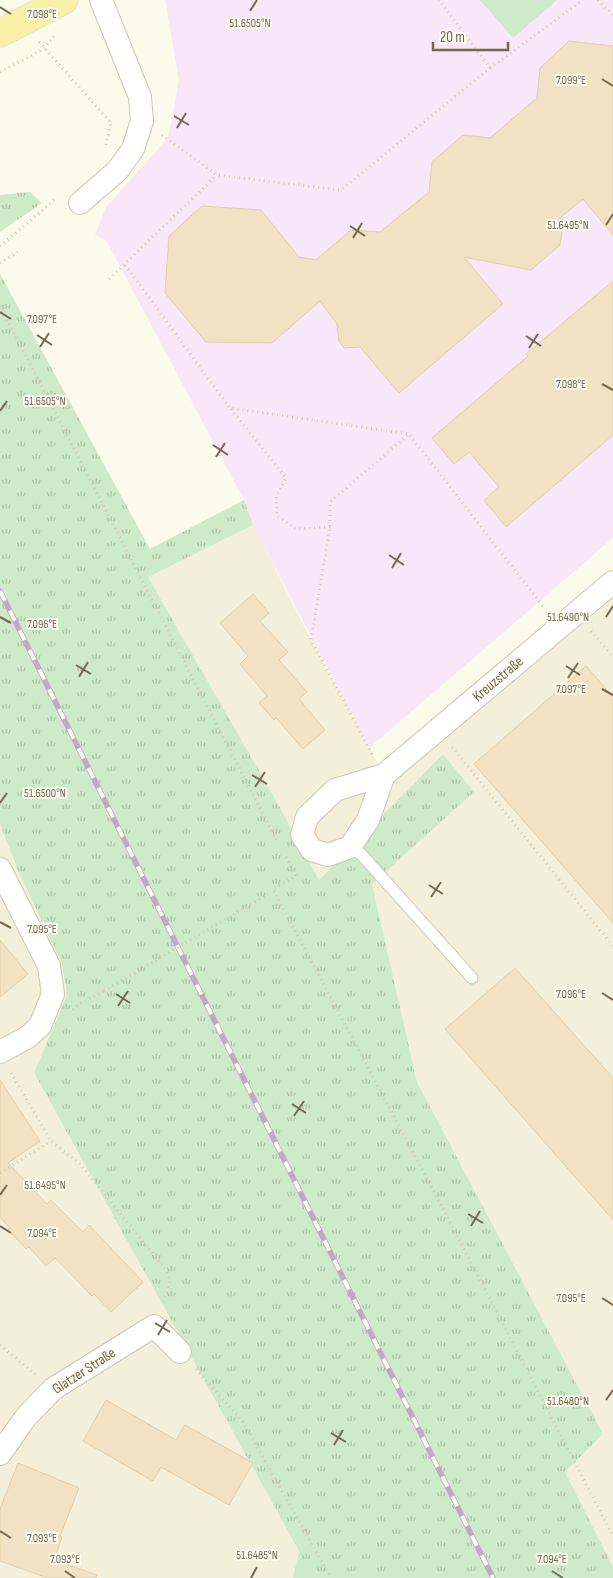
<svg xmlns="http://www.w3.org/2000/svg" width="613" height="1578" viewBox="0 0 613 1578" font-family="'Sofia Sans Condensed',sans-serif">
<defs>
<pattern id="grass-tufts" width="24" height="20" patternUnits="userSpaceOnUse" patternTransform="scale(1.25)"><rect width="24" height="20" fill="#cdeac9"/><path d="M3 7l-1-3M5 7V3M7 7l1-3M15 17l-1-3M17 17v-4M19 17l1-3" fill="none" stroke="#abc1a5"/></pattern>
</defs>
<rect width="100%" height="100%" fill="#fcfaeb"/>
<!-- residential -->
<path fill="#f4efd9" d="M 253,525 L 311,640 L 384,775 L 613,582 L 613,1567 L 565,1472 L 603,1434 L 417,1082 L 372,884 L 474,792 L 443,754 L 319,880 L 278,804 L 148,577 Z
M 0,824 L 17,868 L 62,964 L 67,995 L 34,1074 L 299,1551 L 293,1578 L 0,1578 Z"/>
<!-- education -->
<path fill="#f7e7f9" d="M 165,0 L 613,0 L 613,538 L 369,748 L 253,525 L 244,500 L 106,240 L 95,235 L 106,207 L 168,138 L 179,80 Z"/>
<!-- grass -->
<path fill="url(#grass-tufts)" d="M 30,192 L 42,203 L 0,232 L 0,195 Z
M 0,274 L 150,549 L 244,500 L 253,525 L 148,577 L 278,804 L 319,880 L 443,754 L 474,792 L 372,884 L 417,1082 L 603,1434 L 565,1472 L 613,1567 L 613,1578 L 293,1578 L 299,1551 L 34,1073 L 67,995 L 62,964 L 17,868 L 0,824 Z"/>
<!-- pitch -->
<path fill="#cdeac9" d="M 480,0 L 557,0 L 513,38 Z"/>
<!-- building -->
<path fill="#f1e2c3" stroke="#e3cea4" d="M 569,41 L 613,46 L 613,235 L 583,199 L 554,223 L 562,233 L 560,245 L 531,270 L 464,257 L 503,304 L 399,393 L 360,347 L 344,348 L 339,341 L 337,324 L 320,301 L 272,343 L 206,342 L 165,293 L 169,236 L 202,206 L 261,210 L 299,257 L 316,260 L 351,230 L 380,232 L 429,192 L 432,162 L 463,135 L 490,138 L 537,98 L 540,68 Z
M 613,281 L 613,435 L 506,527 L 484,500 L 499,487 L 469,452 L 454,464 L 432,438 L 528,356 L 526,354 Z
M 253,594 L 269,613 L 260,621 L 288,652 L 279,660 L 307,692 L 299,699 L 325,730 L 303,749 L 276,718 L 274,720 L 259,703 L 267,696 L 240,664 L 248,656 L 220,623 Z
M 586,666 L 613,697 L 613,923 L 474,764 Z
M 0,940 L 28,974 L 0,997 Z
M 515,968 L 613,1078 L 613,1220 L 445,1029 Z
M 0,1080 L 40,1141 L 8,1163 L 47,1204 L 51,1200 L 83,1232 L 89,1225 L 143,1282 L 111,1312 L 94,1294 L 92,1296 L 55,1258 L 46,1266 L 29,1247 L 26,1249 L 8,1229 L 10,1228 L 0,1217 Z
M 106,1400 L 176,1440 L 185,1425 L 253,1463 L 229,1505 L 161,1467 L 153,1481 L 83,1441 Z
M 18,1463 L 79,1488 L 60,1536 L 62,1537 L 54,1560 L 97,1575 L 96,1578 L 48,1578 L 0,1561 L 0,1509 Z"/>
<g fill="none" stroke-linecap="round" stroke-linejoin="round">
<!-- service casing -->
<g stroke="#cfc6b0" stroke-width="13">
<path id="service" d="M 350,847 L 361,854 L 472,978"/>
</g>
<!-- minor casing -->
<g stroke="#cfc6b0" stroke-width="24">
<path id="minor" d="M 80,203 L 117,171 L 133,149 L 142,121 L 140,97 L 101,0
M 384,775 L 368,820 L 350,847 L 328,855 L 312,850 L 302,835 L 307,817 L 335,790 L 384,775 L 613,582
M 0,869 L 49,966 L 53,994 L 40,1026 L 28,1037 L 0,1052
M 0,1454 L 26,1417 L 53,1389 L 154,1326 L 180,1352"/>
</g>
<!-- primary casing -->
<g stroke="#dcd8d1" stroke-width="29">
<path id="primary" d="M 0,33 L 64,0"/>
</g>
<!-- path -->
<path stroke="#d7c6a5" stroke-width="3" stroke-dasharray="1 4" stroke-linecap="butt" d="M 598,0 L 613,15
M 39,42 L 111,123 L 106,145
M 490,68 L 583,0
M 0,72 L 44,49 L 54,36
M 162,135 L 217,175 L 341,190 L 490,68 L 439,0
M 0,246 L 57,198
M 0,263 L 21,250
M 125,265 L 230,408 L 409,434 L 545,609
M 109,279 L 217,175
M 0,306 L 278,843
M 231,409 L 286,478 L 276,497 L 277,516 L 296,529 L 330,527
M 591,631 L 613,657
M 452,747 L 613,946
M 372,754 L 311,640 L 330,527 L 330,502 L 408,435
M 286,857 L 296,876 L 273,889 L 440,1203 L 613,1536
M 73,1010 L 78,1005 L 104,991
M 11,1073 L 51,1141 L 80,1164 L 166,1270 L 170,1281 L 163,1305
M 0,1173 L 51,1141
M 0,1345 L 36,1375
M 196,1369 L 244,1423 L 331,1578"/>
<!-- service -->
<use href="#service" stroke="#fff" stroke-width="11"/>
<!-- minor -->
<use href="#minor" stroke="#fff" stroke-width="22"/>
<!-- primary -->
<use href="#primary" stroke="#f8f0a6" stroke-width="28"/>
<!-- rail casing -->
<g stroke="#c1a8c7" stroke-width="5.5">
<path id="rail" d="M 0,591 L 493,1578"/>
</g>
<!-- rail -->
<use href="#rail" stroke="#fffdf2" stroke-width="4" stroke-dasharray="11" stroke-linecap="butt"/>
<!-- path-bridge -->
<path stroke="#d7c6a5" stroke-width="3" stroke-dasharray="1 4" stroke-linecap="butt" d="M 104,991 L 268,894"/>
</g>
<!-- ticks -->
<path fill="none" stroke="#77684e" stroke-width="2" d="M 0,7 L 11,14M 250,11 L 257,0M 602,79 L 613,86M 174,116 L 189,125M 177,128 L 186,113M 606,225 L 613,214M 350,226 L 365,236M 353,238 L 362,223M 0,312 L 11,319M 37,335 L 52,345M 526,336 L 541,346M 40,347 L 49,333M 529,348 L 538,334M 602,384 L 613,390M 0,411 L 7,401M 213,445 L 228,455M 216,457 L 225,443M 389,555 L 404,565M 392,568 L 401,553M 0,617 L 11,623M 606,617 L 613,606M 76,665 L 91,674M 566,666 L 580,675M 79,677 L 88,662M 568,678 L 578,663M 602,689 L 613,695M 252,775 L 267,784M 255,787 L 265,772M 0,803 L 7,793M 429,885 L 443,894M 431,897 L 441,882M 0,922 L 11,928M 602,993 L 613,1000M 116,994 L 130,1003M 118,1006 L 128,991M 292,1104 L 306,1113M 294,1116 L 304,1101M 0,1195 L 7,1185M 468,1214 L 483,1223M 0,1226 L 11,1233M 471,1226 L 480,1211M 602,1298 L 613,1305M 155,1323 L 170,1332M 158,1335 L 167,1320M 606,1400 L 613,1390M 331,1433 L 346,1442M 334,1445 L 343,1430M 0,1531 L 11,1538M 65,1571 L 75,1578M 552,1571 L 563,1578M 251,1578 L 257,1567"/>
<g text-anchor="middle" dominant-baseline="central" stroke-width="4" stroke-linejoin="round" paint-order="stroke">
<!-- street labels -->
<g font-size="15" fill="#77684e" stroke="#fffdf2">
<text transform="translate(498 679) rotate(-40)">Kreuzstraße</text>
<text transform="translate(84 1371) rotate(-33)">Glatzer Straße</text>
</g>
</g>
<g font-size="12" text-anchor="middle" fill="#77684e" stroke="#fffdf2" stroke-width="4" stroke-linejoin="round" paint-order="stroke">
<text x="42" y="18">7.098°E</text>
<text x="250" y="27">51.6505°N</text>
<text x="571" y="84">7.099°E</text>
<text x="568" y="229">51.6495°N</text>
<text x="42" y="323">7.097°E</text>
<text x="571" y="388">7.098°E</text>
<text x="45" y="405">51.6505°N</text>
<text x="568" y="621">51.6490°N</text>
<text x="42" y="628">7.096°E</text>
<text x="571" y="693">7.097°E</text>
<text x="45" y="797">51.6500°N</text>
<text x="42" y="933">7.095°E</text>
<text x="571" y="998">7.096°E</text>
<text x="45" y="1189">51.6495°N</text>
<text x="42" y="1237">7.094°E</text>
<text x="571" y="1302">7.095°E</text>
<text x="568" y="1405">51.6480°N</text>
<text x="42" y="1542">7.093°E</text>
<text x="257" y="1559">51.6485°N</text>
<text x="65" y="1563">7.093°E</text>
<text x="552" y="1563">7.094°E</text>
</g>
<!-- scale -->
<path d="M433 42v8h75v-8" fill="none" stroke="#77684e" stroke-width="2.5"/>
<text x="440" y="42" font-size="15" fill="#77684e" stroke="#fffdf2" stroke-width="4" paint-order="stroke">20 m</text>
</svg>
